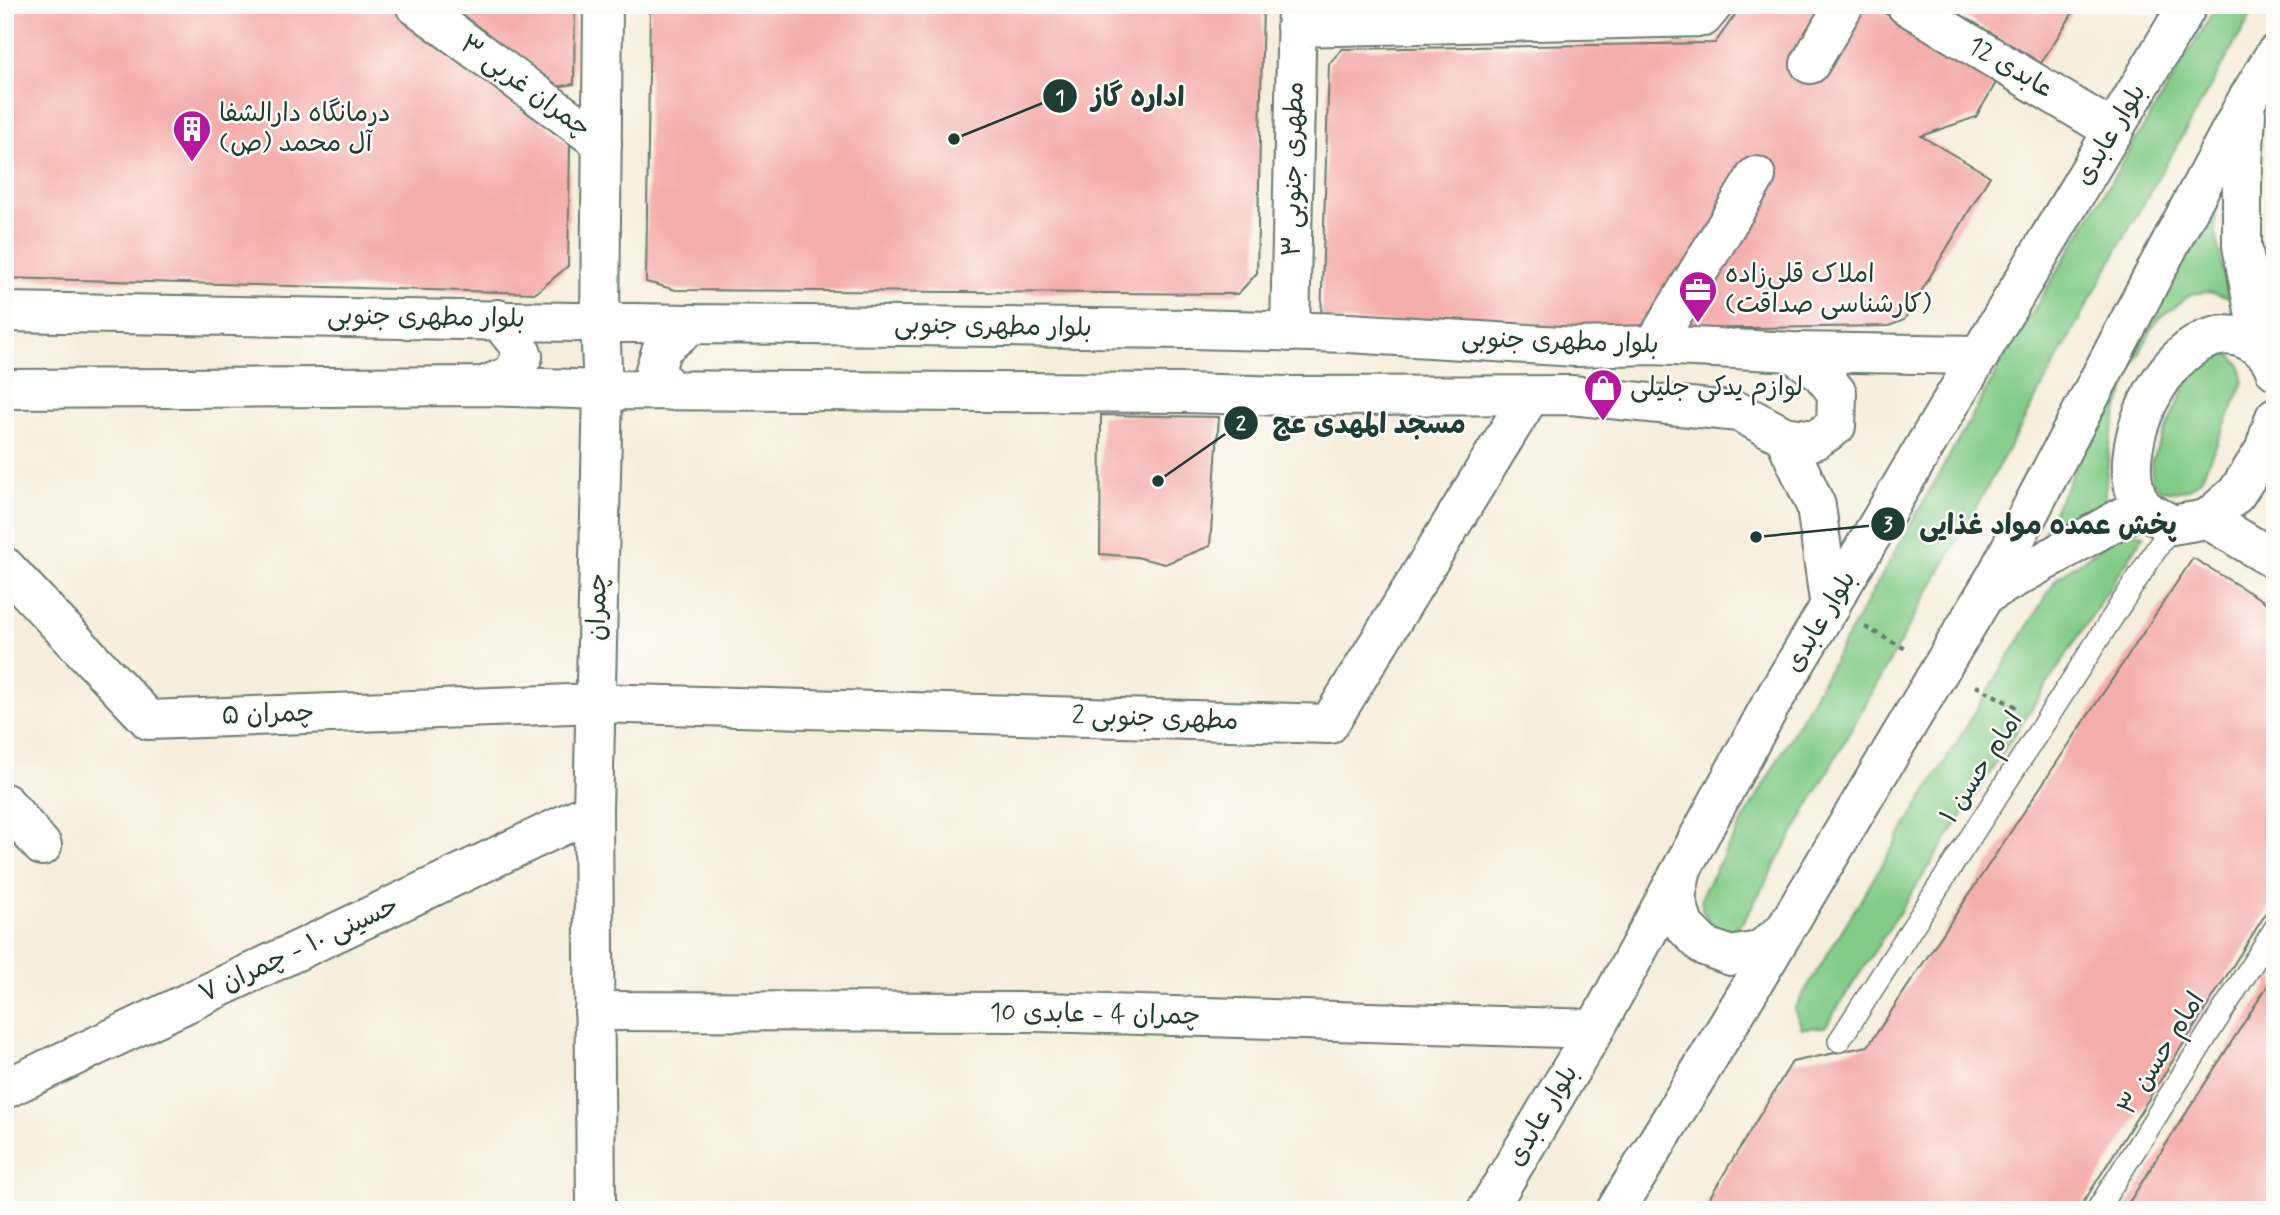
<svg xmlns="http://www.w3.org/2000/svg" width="2280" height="1215" viewBox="0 0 2280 1215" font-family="Mynerve,'Playpen Sans Arabic',sans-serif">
<rect width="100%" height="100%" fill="#fdfcf7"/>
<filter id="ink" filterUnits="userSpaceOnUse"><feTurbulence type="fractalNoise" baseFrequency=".0143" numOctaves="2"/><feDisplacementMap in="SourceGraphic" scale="14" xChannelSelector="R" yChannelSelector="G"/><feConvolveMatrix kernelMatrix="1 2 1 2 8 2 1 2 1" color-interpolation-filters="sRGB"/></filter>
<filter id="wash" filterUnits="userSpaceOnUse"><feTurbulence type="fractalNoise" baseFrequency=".00686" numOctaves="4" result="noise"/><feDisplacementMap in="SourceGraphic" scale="28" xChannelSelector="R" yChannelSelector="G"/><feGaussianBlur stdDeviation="1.57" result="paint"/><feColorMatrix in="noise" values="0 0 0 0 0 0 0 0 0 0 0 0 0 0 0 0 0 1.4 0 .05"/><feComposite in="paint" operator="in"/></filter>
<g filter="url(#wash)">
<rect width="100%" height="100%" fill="#f6eedc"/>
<!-- green -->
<path fill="#83cc88" stroke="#51845e" stroke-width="2" d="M 2217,5 L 2257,5 L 2129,229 L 1986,489 L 1745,919 C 1742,921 1740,925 1737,927 C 1718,939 1698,916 1702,897 C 1703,890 1709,883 1712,876 L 2003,361 Z
M 2220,175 L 2215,203 L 2216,234 L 2228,297 L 2208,292 L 2191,294 L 2156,321 L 2131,370 L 2118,408 L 2110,442 L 2104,507 L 2034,552 Z
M 2203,355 L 2230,355 L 2240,364 L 2244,382 L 2201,479 C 2187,492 2177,494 2159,489 L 2152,479 L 2151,462 L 2195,365 Z
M 2126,530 L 2144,535 L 1825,1027 L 1802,1028 L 1794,1009 L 2057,578 Z"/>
<g id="blocks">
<!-- building -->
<path fill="#f4aeac" d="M 5,5 L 390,5 L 570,144 L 568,266 L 536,293 L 5,278 Z
M 441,5 L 575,5 L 574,84 L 544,89 Z
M 650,5 L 1263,5 L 1257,273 L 1238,294 L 676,290 L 646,282 Z
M 1742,5 L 1871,5 L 1997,81 L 1976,117 L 1921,136 L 1990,176 L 1904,320 L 1889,326 L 1675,329 L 1651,331 L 1321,320 L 1329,64 L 1342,49 L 1715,43 Z
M 1959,5 L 2078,5 L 2041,63 L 1955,11 Z
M 1101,415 L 1219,417 L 1210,546 L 1165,564 L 1136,557 L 1100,554 Z
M 2193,558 L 2275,608 L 2275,899 L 2081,1206 L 2081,1210 L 1702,1210 L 1792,1062 L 1868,1046 Z
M 2275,974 L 2275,1210 L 2129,1210 L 2128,1204 Z"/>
</g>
</g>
<g filter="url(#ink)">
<use href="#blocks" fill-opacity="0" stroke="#6a7b6f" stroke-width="2"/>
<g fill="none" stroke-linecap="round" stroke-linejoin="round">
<!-- service casing -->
<g stroke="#6a7b6f" stroke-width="24">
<path id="service" d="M 1839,1041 L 2172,525
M 2097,1210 L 2275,928"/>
</g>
<!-- minor casing -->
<g stroke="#6a7b6f" stroke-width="42">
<path id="minor" d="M 415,5 L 602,143
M 1906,5 L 2114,131
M 1296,27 L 1703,17 L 1713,5
M 1810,64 L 1844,5
M 1290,332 L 1297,5
M 1654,345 L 1756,176
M 5,567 L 149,720 L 596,703 L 1329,724 L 1530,396
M 5,803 L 42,846
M 594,1011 L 1041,1012 L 1595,1029
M 5,1089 L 593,811"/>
</g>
<!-- tertiary casing -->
<g stroke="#6a7b6f" stroke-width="42">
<path id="tertiary" d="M 5,312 L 692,324 L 1191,329 L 1349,333 L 1576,347 L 1654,345 L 1792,352 L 1980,355
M 484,386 L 511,375 L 523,356 L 517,343 L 498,319
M 5,389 L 484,386 L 603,390 L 1185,393 L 1287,396 L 1571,395 L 1739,412 L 1784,436 L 1816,506 L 1830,608
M 670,391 L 655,370 L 662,348 L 692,324
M 1784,436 L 1815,440 L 1836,426 L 1837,393 L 1821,373 L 1792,352
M 596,1210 L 593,811 L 603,390 L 600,322 L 603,5"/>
</g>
<!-- secondary casing -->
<g stroke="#6a7b6f" stroke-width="42">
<path id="secondary" d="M 2246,114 L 2242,183 L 2242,246 L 2261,348
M 2275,370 C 2271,358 2262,348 2251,342 C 2183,303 2105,445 2141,504 C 2147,513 2163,519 2172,525 L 2207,519 L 2236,494 L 2264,451 L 2275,417
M 2207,519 L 2275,560
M 1985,595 L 2142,506
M 1681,872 L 1676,898 L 1684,926 L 1704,946 L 1731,956 L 1759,951 L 1782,933
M 1487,1210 L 1595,1029 L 1770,706 L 2188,5
M 1616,1210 L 1730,1022 L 1996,576 L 2153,276 L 2247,100 L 2275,54"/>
</g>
<!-- path -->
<path stroke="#6a7b6f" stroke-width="4.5" stroke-dasharray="5 5" stroke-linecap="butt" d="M 1865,627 L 1906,649
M 1976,686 L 2018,708"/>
<!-- service -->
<use href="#service" stroke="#fff" stroke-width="21"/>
<!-- minor -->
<use href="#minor" stroke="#fff" stroke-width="38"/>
<!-- tertiary -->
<use href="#tertiary" stroke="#fff" stroke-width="38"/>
<!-- secondary -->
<use href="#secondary" stroke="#fff" stroke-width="38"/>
</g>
</g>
<!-- icons -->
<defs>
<g id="building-pin" transform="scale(2.0125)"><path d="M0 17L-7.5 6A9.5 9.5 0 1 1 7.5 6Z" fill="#b5179e" stroke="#fdfcf7"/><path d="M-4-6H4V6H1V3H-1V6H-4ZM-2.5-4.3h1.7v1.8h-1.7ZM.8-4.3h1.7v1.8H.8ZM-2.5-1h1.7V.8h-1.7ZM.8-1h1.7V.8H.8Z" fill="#fff"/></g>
<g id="office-pin" transform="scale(2.0125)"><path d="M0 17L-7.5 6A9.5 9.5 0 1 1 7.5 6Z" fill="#b5179e" stroke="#fdfcf7"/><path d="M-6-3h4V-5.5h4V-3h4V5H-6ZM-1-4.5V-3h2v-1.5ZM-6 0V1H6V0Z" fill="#fff"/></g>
<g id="shop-pin" transform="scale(2.0125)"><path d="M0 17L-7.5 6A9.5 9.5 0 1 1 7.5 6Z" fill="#b5179e" stroke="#fdfcf7"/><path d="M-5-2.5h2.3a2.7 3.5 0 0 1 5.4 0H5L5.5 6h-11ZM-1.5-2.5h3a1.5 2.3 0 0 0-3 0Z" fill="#fff"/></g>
</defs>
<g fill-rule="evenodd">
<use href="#building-pin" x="192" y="129"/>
<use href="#office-pin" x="1698" y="290"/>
<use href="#shop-pin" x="1603" y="388"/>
</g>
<g text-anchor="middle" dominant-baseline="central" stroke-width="5" stroke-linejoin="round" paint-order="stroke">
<!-- street labels -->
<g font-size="26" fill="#1f3d34" stroke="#fdfcf7">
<text transform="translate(2010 68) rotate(31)">عابدی 12</text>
<text transform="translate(525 87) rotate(36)">چمران غربی ۳</text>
<text transform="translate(2111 135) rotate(-59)">بلوار عابدی</text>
<text transform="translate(1294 169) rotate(-89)">مطهری جنوبی ۳</text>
<text transform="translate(426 318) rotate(1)">بلوار مطهری جنوبی</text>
<text transform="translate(993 327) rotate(1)">بلوار مطهری جنوبی</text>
<text transform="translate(1560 342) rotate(2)">بلوار مطهری جنوبی</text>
<text transform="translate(598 607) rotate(-89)">چمران</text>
<text transform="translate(1821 622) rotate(-59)">بلوار عابدی</text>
<text transform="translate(268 715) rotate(-2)">چمران ۵</text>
<text transform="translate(1155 719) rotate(2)">مطهری جنوبی 2</text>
<text transform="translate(1982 768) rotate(-57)">امام حسن ۱</text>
<text transform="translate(299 950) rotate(-25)">حسينی ۱۰ - چمران ۷</text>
<text transform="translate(1095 1015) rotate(1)">چمران 4 - عابدی 10</text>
<text transform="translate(2162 1054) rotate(-58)">امام حسن ۳</text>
<text transform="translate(1543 1116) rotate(-59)">بلوار عابدی</text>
</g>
<!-- poi labels -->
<g font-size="26" fill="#1f3d34" stroke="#fdfcf7" text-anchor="start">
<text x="219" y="114">درمانگاه دارالشفا<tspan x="219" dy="30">آل محمد (ص)</tspan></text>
<text x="1725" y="275">املاک قلی‌زاده<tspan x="1725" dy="30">(کارشناسی صداقت)</tspan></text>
<text x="1630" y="388">لوازم یدکی جلیلی</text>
</g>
</g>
<!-- callouts -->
<path fill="none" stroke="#1f3d34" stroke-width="2.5" d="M954 139L1060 96M1158 481L1241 423M1756 537L1888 524"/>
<g fill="#1f3d34" stroke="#fdfcf7" stroke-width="2.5">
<circle cx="954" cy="139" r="7"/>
<circle cx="1158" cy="481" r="7"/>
<circle cx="1756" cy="537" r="7"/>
<circle cx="1060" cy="96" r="18"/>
<circle cx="1241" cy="423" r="18"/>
<circle cx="1888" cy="524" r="18"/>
</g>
<g font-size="21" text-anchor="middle" font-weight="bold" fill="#fff">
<text x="1060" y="104">1</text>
<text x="1241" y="430">2</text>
<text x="1888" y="531">3</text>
</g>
<g font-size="28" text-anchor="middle" font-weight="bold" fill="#1f3d34" stroke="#fdfcf7" stroke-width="5" stroke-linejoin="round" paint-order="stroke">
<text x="1138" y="106">اداره گاز</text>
<text x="1369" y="433">مسجد المهدی عج</text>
<text x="2048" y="534">پخش عمده مواد غذایی</text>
</g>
<!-- margin -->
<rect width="2280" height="1215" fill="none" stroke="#fdfcf7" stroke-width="28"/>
</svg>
